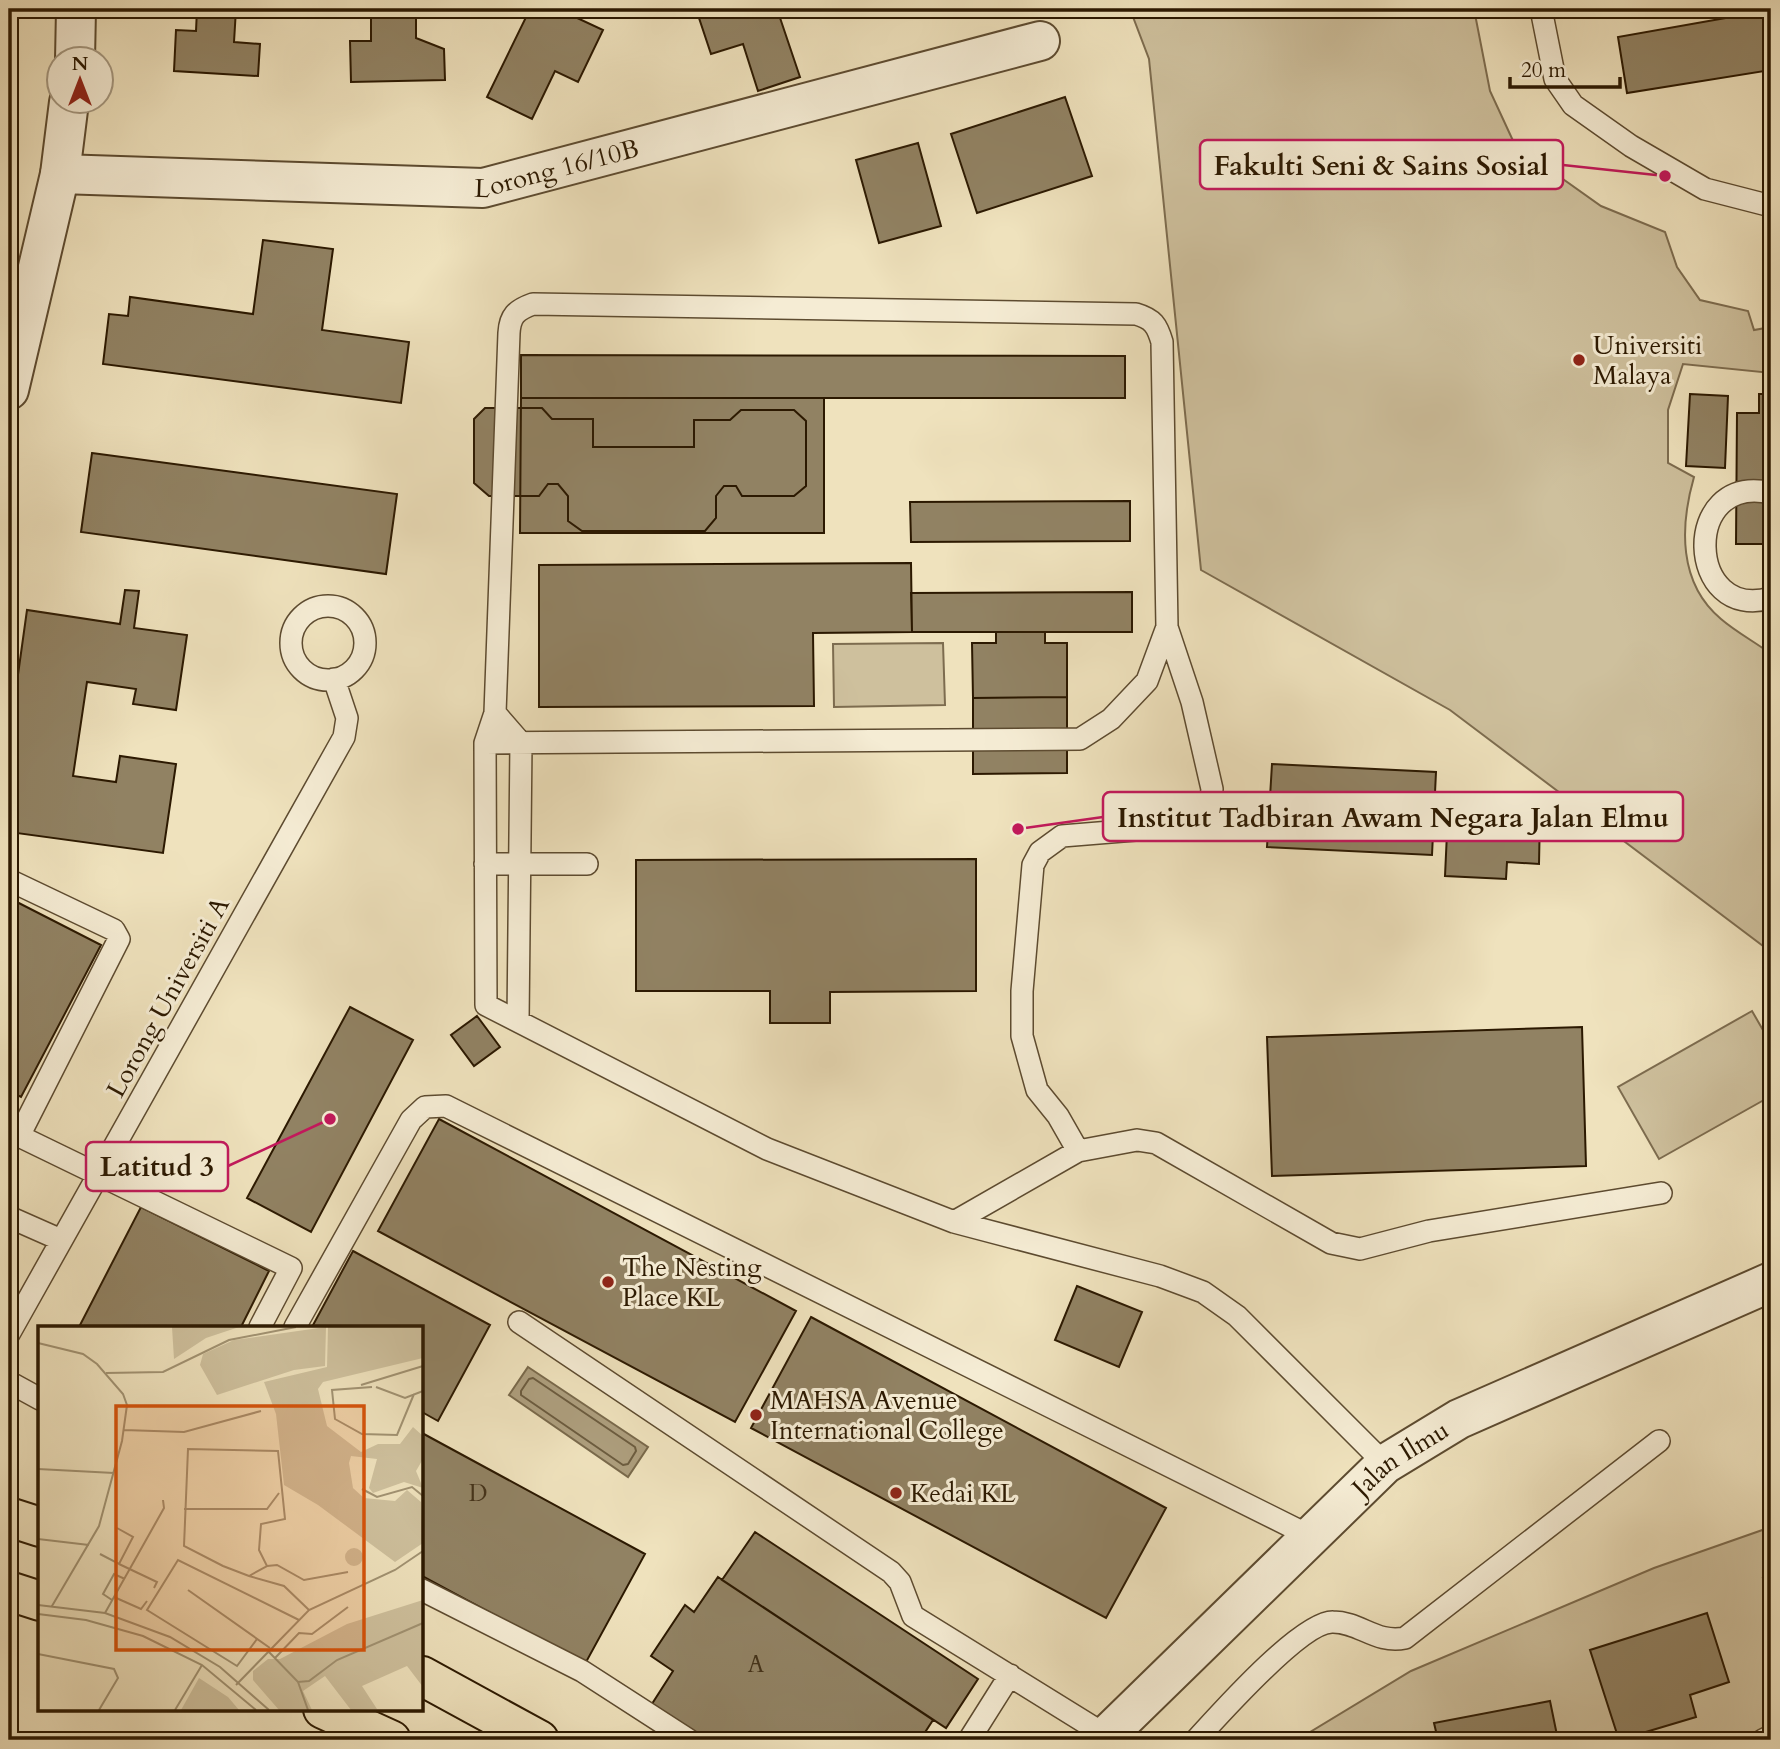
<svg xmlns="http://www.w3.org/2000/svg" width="1780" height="1749" viewBox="0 0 1780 1749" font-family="Cardo,serif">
<rect width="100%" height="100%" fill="#efe2bd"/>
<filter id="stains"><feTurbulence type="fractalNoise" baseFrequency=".00286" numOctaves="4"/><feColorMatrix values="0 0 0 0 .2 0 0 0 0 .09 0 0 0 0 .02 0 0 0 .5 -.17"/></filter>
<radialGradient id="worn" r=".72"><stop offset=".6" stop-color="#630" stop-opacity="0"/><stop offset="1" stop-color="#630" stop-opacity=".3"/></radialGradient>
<!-- green -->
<path fill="#cec09d" stroke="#7d6c4f" stroke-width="2" d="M 1130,9 L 1474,9 L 1490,91 L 1515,145 L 1601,206 L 1665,232 L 1677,267 L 1700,300 L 1748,311 L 1754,330 L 1771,327 L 1771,373 L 1683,364 L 1668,410 L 1668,463 L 1694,477 C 1680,526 1678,583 1721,619 C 1736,632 1755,642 1771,654 L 1771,952 L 1450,710 L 1201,570 L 1149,59 Z
M 943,643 L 945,705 L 834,707 L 833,644 Z
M 1752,1011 L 1771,1044 L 1771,1096 L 1659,1159 L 1618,1087 Z
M 1771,1527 L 1771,1740 L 1297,1740 L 1411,1671 L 1654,1568 Z"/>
<!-- water -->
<path fill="#ad9e7d" stroke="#79694b" stroke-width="2" d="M 528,1367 L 648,1447 L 628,1477 L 509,1395 Z"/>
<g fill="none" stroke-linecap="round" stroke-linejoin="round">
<!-- shore -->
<path stroke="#6c5c3f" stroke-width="2" d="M 533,1378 L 635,1447 L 636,1451 L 628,1464 L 623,1465 L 521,1395 L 521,1391 L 529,1379 Z"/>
</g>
<!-- building -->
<path fill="#918263" stroke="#2c1901" stroke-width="2" d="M 197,9 L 236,9 L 234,42 L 260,44 L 258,76 L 174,71 L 176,30 L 196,31 Z
M 371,9 L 416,9 L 416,38 L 444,49 L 445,80 L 351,82 L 350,41 L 371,41 Z
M 530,9 L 558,9 L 603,30 L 578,82 L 555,71 L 532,119 L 487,97 Z
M 696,9 L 777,9 L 800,77 L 758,91 L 743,44 L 711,54 Z
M 1771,10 L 1771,70 L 1627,93 L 1618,37 Z
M 1065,97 L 1092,176 L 977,213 L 951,134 Z
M 918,143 L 941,226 L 879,243 L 856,160 Z
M 263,240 L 333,249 L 322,330 L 409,342 L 401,403 L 103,364 L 109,314 L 128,316 L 130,297 L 253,314 Z
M 521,355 L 1125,356 L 1125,398 L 521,398 Z
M 1690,394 L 1728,396 L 1725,468 L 1686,466 Z
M 1759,394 L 1771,394 L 1771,544 L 1736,544 L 1737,413 L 1759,413 Z
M 521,398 L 824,398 L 824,533 L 520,533 Z
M 485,408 L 542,408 L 552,419 L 593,419 L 593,447 L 694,447 L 694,420 L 730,420 L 741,410 L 794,410 L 806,421 L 806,486 L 794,496 L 742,496 L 736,486 L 724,486 L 716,496 L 716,518 L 705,531 L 582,531 L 568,521 L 568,496 L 558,484 L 548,484 L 539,496 L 489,496 L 474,483 L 474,419 Z
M 92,453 L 397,494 L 386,574 L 81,532 Z
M 1130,501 L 1130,541 L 911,542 L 910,502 Z
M 911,563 L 912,632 L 813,633 L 814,706 L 539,707 L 539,565 Z
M 125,590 L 139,591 L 134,628 L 187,635 L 176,710 L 133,704 L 136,689 L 87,682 L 73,776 L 116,782 L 120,756 L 176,764 L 163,853 L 9,832 L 9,739 L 27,610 L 120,624 Z
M 1132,592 L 1132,632 L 912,632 L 911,593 Z
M 996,632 L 1045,632 L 1045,643 L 1067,643 L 1067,697 L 973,698 L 972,643 L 996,643 Z
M 1067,697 L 1067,773 L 973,774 L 973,698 Z
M 1272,764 L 1436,772 L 1432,855 L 1267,847 Z
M 1448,811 L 1540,814 L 1539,864 L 1507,862 L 1506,879 L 1445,876 Z
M 976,859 L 976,991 L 830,992 L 830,1023 L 770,1023 L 770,991 L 636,991 L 636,860 Z
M 9,898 L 101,945 L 21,1097 L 9,1091 Z
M 350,1007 L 413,1040 L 311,1232 L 247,1198 Z
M 477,1016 L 500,1047 L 474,1066 L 451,1035 Z
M 1582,1027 L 1586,1166 L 1272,1176 L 1267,1037 Z
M 439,1119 L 796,1311 L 735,1422 L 378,1231 Z
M 141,1207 L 269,1271 L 241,1327 L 79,1327 Z
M 353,1251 L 490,1325 L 438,1421 L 422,1412 L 422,1327 L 312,1327 Z
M 1077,1286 L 1142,1312 L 1119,1367 L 1055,1340 Z
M 811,1317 L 1166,1508 L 1106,1618 L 751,1428 Z
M 422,1433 L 645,1554 L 585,1664 L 422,1576 Z
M 755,1532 L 978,1679 L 946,1728 L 722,1580 Z
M 1771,1575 L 1771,1600 L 1763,1578 Z
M 718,1577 L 933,1720 L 920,1740 L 700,1740 L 650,1707 L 673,1671 L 651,1656 L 685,1605 L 694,1612 Z
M 1707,1613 L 1729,1682 L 1690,1695 L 1696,1717 L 1619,1740 L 1590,1650 Z
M 1550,1701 L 1558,1740 L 1438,1740 L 1434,1723 Z"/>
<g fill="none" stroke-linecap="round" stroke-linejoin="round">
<!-- lane casing -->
<g stroke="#5d4b30" stroke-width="24">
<path id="lane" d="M 1541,9 L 1555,79 L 1573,105 L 1631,146 L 1705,189 L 1771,206
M 1771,493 C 1680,472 1686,623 1771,598
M291 643a37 37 0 1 1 74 0a37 37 0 1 1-74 0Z
M 495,713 L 521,743 L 518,1021
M 485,743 L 1080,739 L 1111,719 L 1147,681 L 1167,627
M 485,864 L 587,864
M 9,1130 L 19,1136 L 119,939 L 114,930 L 9,880
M 19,1136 L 291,1268 L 260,1327
M 1078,1151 L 1137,1140 L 1156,1143 L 1331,1243 L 1360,1249 L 1429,1231 L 1661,1193
M 9,1217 L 61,1240
M 954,1222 L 1078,1151 L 1058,1116 L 1037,1090 L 1022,1036 L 1022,991 L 1033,865 L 1040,852 L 1062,836 L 1196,825 L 1210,810 L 1212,789 L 1192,702 L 1167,627 L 1162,342 C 1157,325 1153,319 1136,314 L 533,304 C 516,310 510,316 509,333 L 495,713 L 485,743 L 486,1005 L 767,1149 L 954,1222 L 1160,1276 L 1203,1292 L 1237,1316 L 1385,1464
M 519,1322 L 891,1572 L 900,1582 L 913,1616 L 1107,1736
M 295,1327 L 411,1120 L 425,1107 L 446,1106 L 1310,1536
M 9,1334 L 344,737 L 347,718 L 334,679
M 9,1382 L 40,1399
M 422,1590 L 582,1671 L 689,1740
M 969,1740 L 1010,1675
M 1196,1740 C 1219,1715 1302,1621 1333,1622 C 1360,1622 1376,1644 1405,1638 L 1659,1441
M 1763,1740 L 1771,1736"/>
</g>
<!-- street casing -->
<g stroke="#5d4b30" stroke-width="42">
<g id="street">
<path d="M 75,60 L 76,9"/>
<path id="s1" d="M 60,174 L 483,188 L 1040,41"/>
<path d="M 9,390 L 60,174 L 69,102"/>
<path id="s2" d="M 1102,1740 L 1385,1464 L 1459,1419 L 1771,1282"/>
</g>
</g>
<!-- primary casing -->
<g stroke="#2c1901" stroke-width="42">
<path id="primary" d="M 9,1517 L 40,1527
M 9,1591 L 40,1601
M 422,1676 L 539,1740
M 323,1709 L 391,1740"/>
</g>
<!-- lane -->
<use href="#lane" stroke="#f5ecd4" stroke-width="21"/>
<!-- street -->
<use href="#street" stroke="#f5ecd4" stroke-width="38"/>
<!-- primary -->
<use href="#primary" stroke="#efe2bd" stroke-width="38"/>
</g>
<!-- markers -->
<g fill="#8f2418" stroke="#f5ecd4" stroke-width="2.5">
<circle cx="1579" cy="360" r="7"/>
<circle cx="608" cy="1282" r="7"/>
<circle cx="756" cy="1415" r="7"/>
<circle cx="896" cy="1493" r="7"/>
</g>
<g text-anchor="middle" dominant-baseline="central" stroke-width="6" stroke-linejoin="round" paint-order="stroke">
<!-- number labels -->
<g font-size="23" fill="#45331a">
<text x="478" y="1493">D</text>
<text x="756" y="1664">A</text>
</g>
<!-- street labels -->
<g font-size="26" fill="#2c1901" stroke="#f5ecd4">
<text stroke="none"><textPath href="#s1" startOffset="499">Lorong 16/10B</textPath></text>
<text transform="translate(168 997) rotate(-61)">Lorong Universiti A</text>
<text stroke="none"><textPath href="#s2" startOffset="411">Jalan Ilmu</textPath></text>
</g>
<!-- poi labels -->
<g font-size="26" fill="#2c1901" stroke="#f5ecd4" text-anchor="start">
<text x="1593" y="345">Universiti<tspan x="1593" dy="30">Malaya</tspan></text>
<text x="622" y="1267">The Nesting<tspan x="622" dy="30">Place KL</tspan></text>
<text x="770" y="1400">MAHSA Avenue<tspan x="770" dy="30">International College</tspan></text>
<text x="910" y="1493">Kedai KL</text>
</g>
</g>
<!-- overview -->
<g transform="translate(38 1326)">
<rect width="385" height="385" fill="#efe2bd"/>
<path d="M 134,1 L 201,1 L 168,12 L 136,33 ZM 288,1 L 287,40 L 256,44 L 179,69 L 162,39 L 165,28 L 196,14 ZM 290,1 L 385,1 L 385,32 L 285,56 L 280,63 L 289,100 L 323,126 L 340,118 L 362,118 L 375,101 L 385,110 L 385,133 L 378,145 L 385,162 L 366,156 L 335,167 L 331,162 L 339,133 L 313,130 L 311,137 L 315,162 L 326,172 L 357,175 L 369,164 L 383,176 L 385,217 L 357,236 L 280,179 L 246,159 L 238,88 L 226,56 L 289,41 ZM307 231a9 9 0 1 1 18 0a9 9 0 1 1-18 0ZM 385,274 L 385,361 L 369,340 L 324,360 L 339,383 L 313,384 L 287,350 L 265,365 L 274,384 L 241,384 L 215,354 L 215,345 L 230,333 L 242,333 L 309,298 ZM 161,352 L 190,371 L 201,384 L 143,384 Z" fill="#cec09d"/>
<path fill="none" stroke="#a19272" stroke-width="2" d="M 0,17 L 45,28 L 59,38 L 85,68 L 89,79 L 84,115 L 61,200 L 14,280M 68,47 L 125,46 L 191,14 L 258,1M 323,59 L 385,40M 334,61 L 294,64 L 297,93 L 324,108 L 359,109 L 376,68M 338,61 L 367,72 L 385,65M 86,104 L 146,106 L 223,85M 0,143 L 76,147M 324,163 L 339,171 L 374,161 L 385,170M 146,183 L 229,183 L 241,167M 0,213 L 51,219M 62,228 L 81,238 L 95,211 L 79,202M 81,238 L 119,256 L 116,262M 229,240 L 239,239 L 266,254 L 310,246M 211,250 L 229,240 L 221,224 L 223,198 L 247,193 L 240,125 L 150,123 L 146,220 L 185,240 L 211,250 L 246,260 L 271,284M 150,264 L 232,322M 76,271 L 103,283 L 109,275M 74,274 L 65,268 L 76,248 L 87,253M 0,279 L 67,287 L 132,311 L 182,341 L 231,384M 67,287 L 126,182 L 125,174M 0,288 L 48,294 L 105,310 L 164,339 L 218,384M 219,313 L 199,340 L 109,284 L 140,234 L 261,294M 230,325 L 260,356 L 271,355 L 299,334 L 385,297M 0,328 L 76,343 L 80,352 L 61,384M 237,332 L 261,307 L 274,308 L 310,281M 260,356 L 270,384M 198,359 L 271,284 L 357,244 L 385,225M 137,384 L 164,339"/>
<path fill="#d5530b" fill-opacity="0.15" stroke="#d5530b" stroke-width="3.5" d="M 78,80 L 326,80 L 326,324 L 78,324 Z"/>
<rect width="385" height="385" fill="none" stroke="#2c1901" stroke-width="3.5"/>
</g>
<!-- callouts -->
<path fill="none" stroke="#c2185b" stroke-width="2.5" d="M1665 176L1563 165M1018 829L1103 817M330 1119L228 1166"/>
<g fill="#c2185b" stroke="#f5ecd4" stroke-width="2.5">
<circle cx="1665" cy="176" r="7"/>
<circle cx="1018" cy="829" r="7"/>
<circle cx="330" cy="1119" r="7"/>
</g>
<g fill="#f5ecd4" stroke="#c2185b" stroke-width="2.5">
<rect x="1200" y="140" width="363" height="49" rx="7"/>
<rect x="1103" y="792" width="580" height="49" rx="7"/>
<rect x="86" y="1142" width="142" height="49" rx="7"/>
</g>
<g font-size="28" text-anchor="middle" font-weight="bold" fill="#2c1901">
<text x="1381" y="175">Fakulti Seni &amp; Sains Sosial</text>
<text x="1393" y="827">Institut Tadbiran Awam Negara Jalan Elmu</text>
<text x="157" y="1176">Latitud 3</text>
</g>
<!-- margin -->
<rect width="1780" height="1749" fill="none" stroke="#efe2bd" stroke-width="35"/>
<rect x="10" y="10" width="1759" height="1728" fill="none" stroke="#2c1901" stroke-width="3.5"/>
<rect x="18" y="18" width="1745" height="1714" fill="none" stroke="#2c1901" stroke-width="2"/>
<!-- north arrow -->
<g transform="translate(80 80)"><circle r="33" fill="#f5ecd4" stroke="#a59880" stroke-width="2"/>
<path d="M0-5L12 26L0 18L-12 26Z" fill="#8f2418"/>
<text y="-10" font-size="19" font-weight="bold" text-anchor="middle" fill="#2c1901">N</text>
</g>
<!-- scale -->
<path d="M1510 77v10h110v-10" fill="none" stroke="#2c1901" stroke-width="3.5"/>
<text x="1521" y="77" font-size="21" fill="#2c1901" stroke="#f5ecd4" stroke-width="5" paint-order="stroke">20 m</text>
<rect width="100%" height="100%" filter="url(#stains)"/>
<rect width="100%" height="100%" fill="url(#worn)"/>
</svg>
